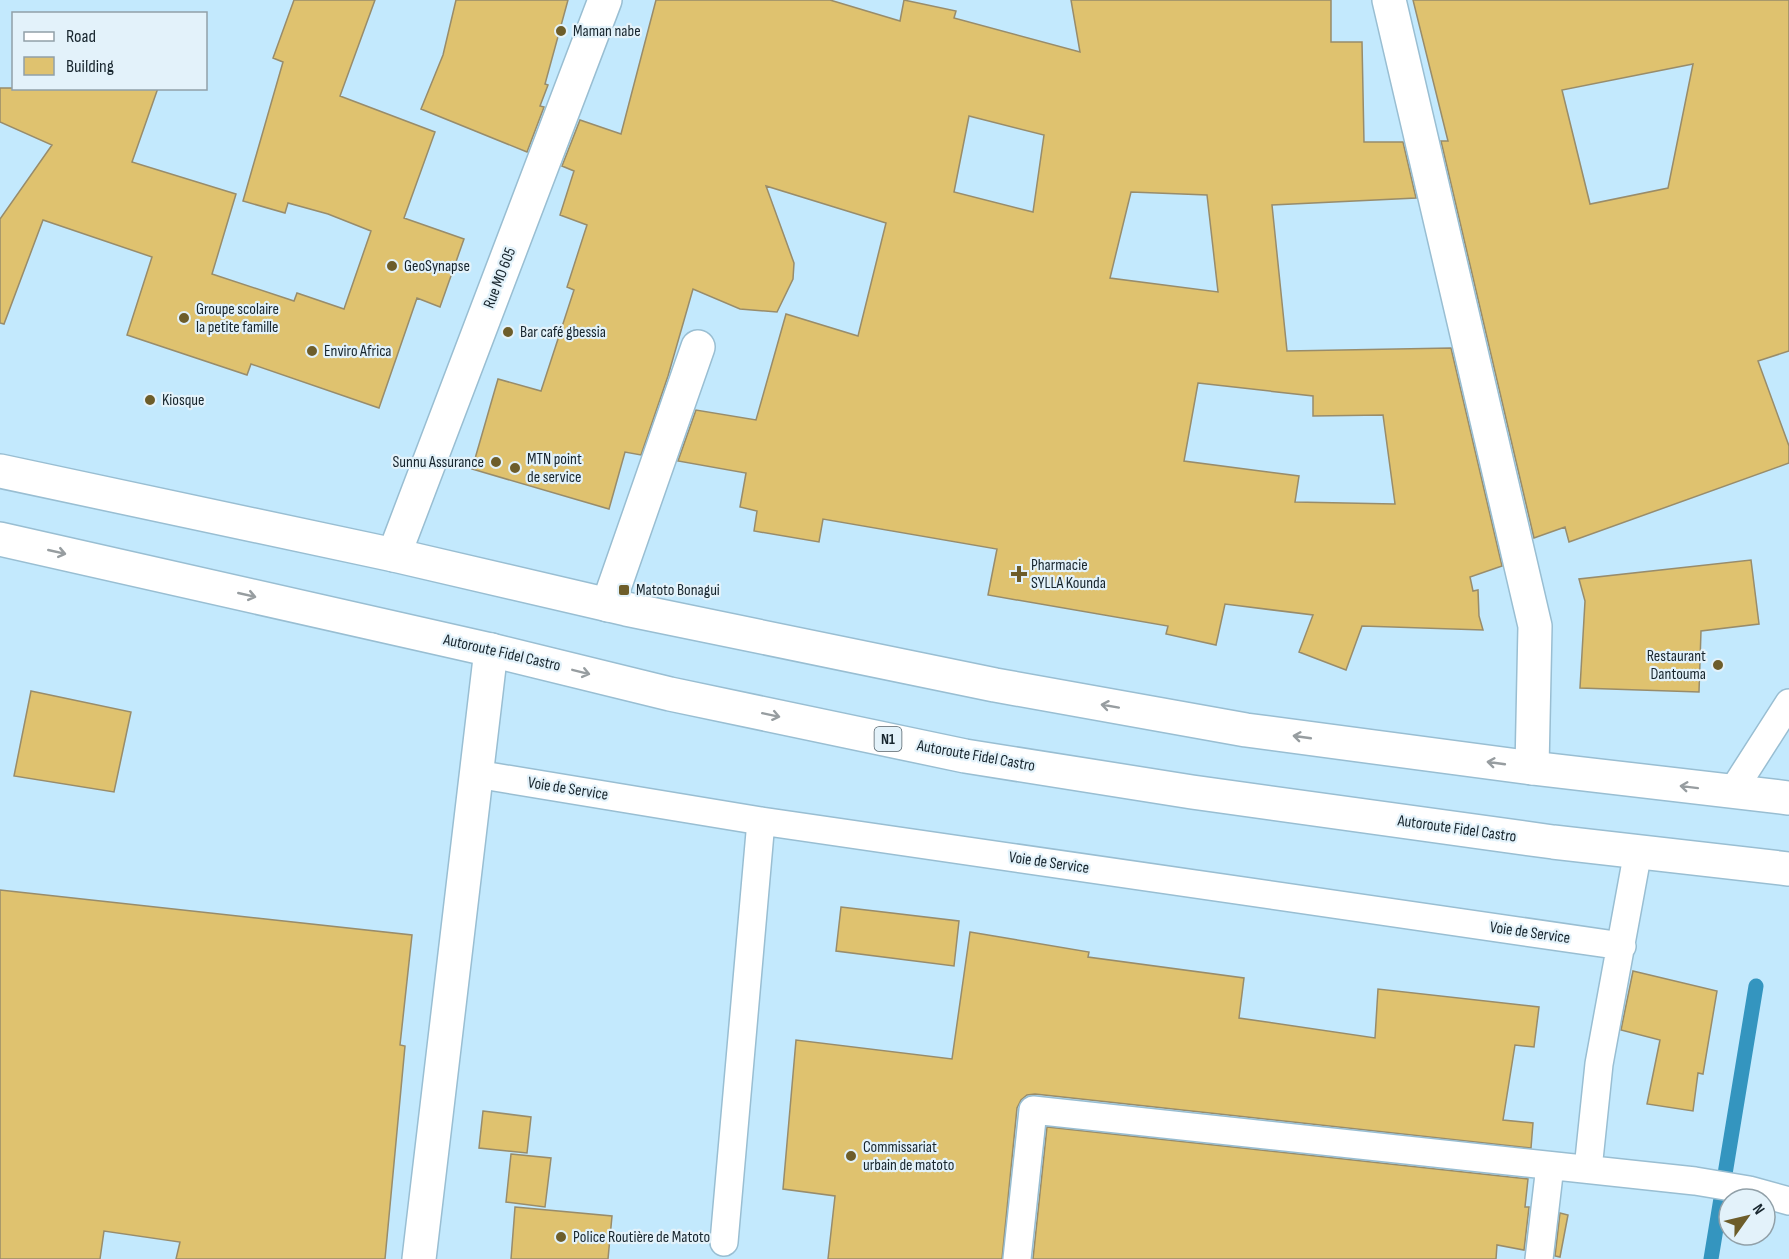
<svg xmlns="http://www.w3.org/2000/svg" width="1789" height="1259" viewBox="0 0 1789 1259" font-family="'Sofia Sans Condensed',sans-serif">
<rect width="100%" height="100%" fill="#c3e9fd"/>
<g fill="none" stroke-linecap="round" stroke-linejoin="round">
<!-- stream -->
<path stroke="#3495bf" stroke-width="15" d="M 1711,1259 L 1756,986"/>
</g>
<!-- building -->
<path fill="#dfc26f" stroke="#988c6b" stroke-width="1.5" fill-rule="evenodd" d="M 294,0 L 375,0 L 340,96 L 435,132 L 404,218 L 464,239 L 440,307 L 417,298 L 379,408 L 251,364 L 247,375 L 127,335 L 152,257 L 43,220 L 4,324 L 0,323 L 0,219 L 52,145 L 0,122 L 0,88 L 158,88 L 132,162 L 236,194 L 212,274 L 294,301 L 297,293 L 344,309 L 371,231 L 328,214 L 288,203 L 285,213 L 243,201 L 283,62 L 273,58 Z
M 456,0 L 568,0 L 545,84 L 548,85 L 540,106 L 544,107 L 527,152 L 421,109 L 443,55 Z
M 656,0 L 830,0 L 900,21 L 904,0 L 956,11 L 954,18 L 1080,52 L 1071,0 L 1331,0 L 1331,42 L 1362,42 L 1364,142 L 1403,142 L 1416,198 L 1272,205 L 1287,351 L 1451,348 L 1502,566 L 1470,577 L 1473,591 L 1478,590 L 1479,616 L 1483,630 L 1362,626 L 1346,670 L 1299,652 L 1313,615 L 1225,604 L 1216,645 L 1166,634 L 1168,626 L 988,595 L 997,549 L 823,519 L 819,542 L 754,531 L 757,511 L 740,507 L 746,473 L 678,461 L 696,410 L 756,420 L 786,314 L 858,336 L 886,223 L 766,186 L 794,263 L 793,279 L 777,312 L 740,309 L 693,289 L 668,376 L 641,455 L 625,452 L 609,509 L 472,469 L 498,379 L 541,391 L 574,290 L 567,287 L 587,225 L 560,215 L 574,171 L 562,166 L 580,120 L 621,134 ZM 969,116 L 1044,135 L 1033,212 L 954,192 ZM 1131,192 L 1207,195 L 1218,292 L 1110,278 ZM 1198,383 L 1313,396 L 1313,416 L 1383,415 L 1395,504 L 1295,502 L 1299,476 L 1184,461 Z
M 1413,0 L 1789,0 L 1789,351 L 1758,361 L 1789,446 L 1789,463 L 1569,542 L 1565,527 L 1534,538 L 1441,141 L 1448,141 ZM 1693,64 L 1668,188 L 1590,204 L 1562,90 Z
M 1751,560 L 1759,624 L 1701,631 L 1699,692 L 1580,688 L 1585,601 L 1579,579 Z
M 31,691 L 131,712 L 114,792 L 14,776 Z
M 0,890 L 412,935 L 400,1045 L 405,1046 L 385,1259 L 176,1259 L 180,1242 L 104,1231 L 100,1259 L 0,1259 Z
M 841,907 L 959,921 L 954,966 L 836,951 Z
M 970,932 L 1089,952 L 1088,957 L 1244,978 L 1239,1018 L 1375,1038 L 1378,989 L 1539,1007 L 1534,1047 L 1515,1045 L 1503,1120 L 1533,1123 L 1531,1148 L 1035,1094 L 1027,1095 L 1021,1100 L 1017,1108 L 1002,1259 L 828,1259 L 835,1196 L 783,1189 L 796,1040 L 952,1059 Z
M 1633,971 L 1717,991 L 1703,1074 L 1698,1073 L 1693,1111 L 1647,1104 L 1660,1040 L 1621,1030 Z
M 483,1111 L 531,1117 L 527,1153 L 479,1148 Z
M 1047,1127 L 1528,1179 L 1525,1207 L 1529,1207 L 1524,1250 L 1497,1245 L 1496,1259 L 1033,1259 Z
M 511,1154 L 551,1158 L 545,1207 L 506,1202 Z
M 515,1207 L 612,1216 L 608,1259 L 511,1259 Z
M 1560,1213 L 1568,1215 L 1560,1257 L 1555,1256 Z"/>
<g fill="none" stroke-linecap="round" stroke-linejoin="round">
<!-- service casing -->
<g stroke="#99bed2" stroke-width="30">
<path id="service" d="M 476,774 L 761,821 L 1622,946
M 1732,792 L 1789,703
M 1588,1169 L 1599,1064 L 1638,851
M 724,1242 L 761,821
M 1017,1259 L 1033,1110 L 1695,1181 L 1749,1190 L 1789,1201
M 1539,1259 L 1550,1166"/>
</g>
<!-- minor casing -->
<g stroke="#99bed2" stroke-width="36">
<path id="minor" d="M 1389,0 L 1535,626 L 1532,768
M 394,555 L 605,0
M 608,605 L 698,347
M 419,1259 L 491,650"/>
</g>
<!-- trunk casing -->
<g stroke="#99bed2" stroke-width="36">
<path id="trunk" d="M 0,471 L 394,555 L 626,609 L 995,685 L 1246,730 L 1532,768 L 1789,798
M 0,539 L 491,650 L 670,694 L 965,756 L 1192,792 L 1553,842 L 1789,869"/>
</g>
<!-- service -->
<use href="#service" stroke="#fff" stroke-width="27"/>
<!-- minor -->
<use href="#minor" stroke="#fff" stroke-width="33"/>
<!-- trunk -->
<use href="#trunk" stroke="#fff" stroke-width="33"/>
</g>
<!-- one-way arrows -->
<defs><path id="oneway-shaft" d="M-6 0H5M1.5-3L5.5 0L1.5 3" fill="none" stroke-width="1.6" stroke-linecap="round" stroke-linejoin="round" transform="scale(1.5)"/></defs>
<g stroke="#979da0">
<use href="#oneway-shaft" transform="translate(57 552) rotate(13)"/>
<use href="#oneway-shaft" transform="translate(247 595) rotate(13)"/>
<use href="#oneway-shaft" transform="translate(581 672) rotate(14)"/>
<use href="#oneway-shaft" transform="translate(1110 706) rotate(-170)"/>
<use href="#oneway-shaft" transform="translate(771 715) rotate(12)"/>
<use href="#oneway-shaft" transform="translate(1302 737) rotate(-172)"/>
<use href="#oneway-shaft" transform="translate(1496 763) rotate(-172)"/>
<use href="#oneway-shaft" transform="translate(1689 787) rotate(-173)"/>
</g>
<!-- markers -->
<g fill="#6d5d2a" stroke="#e3f2fa" stroke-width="2">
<circle cx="561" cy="31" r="6"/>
<circle cx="392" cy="266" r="6"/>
<circle cx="184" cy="318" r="6"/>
<circle cx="508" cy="332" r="6"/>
<circle cx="312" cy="351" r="6"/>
<circle cx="150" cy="400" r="6"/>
<circle cx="496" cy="462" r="6"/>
<circle cx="515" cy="468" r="6"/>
<path d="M1016 565h6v6h6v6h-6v6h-6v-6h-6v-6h6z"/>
<rect x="618" y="584" width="12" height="12" rx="3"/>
<circle cx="1718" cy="665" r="6"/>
<circle cx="851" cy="1156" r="6"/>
<circle cx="561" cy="1237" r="6"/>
</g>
<g text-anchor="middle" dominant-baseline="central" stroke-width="4.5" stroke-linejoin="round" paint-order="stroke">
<!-- shield labels -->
<rect fill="#e3f2fa" stroke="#54626a" stroke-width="1.5" x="874.5" y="727" width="27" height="24" rx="4.5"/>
<g font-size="15" font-weight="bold" fill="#17252d">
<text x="888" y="739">N1</text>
</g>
<!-- poi labels -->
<g font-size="16" fill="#17252d" stroke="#e3f2fa" text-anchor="start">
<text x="573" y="31">Maman nabe</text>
<text x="404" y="266">GeoSynapse</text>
<text x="196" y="309">Groupe scolaire<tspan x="196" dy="18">la petite famille</tspan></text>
<text x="520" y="332">Bar café gbessia</text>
<text x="324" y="351">Enviro Africa</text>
<text x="162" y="400">Kiosque</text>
<text x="527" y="459">MTN point<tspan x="527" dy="18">de service</tspan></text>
<text x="484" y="462" text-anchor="end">Sunnu Assurance</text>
<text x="1031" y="565">Pharmacie<tspan x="1031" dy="18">SYLLA Kounda</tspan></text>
<text x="636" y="590">Matoto Bonagui</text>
<text x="1706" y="656" text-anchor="end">Restaurant<tspan x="1706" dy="18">Dantouma</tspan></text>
<text x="863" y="1147">Commissariat<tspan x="863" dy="18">urbain de matoto</tspan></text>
<text x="573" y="1237">Police Routière de Matoto</text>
</g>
<!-- street labels -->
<g font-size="16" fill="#17252d" stroke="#e3f2fa">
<text transform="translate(500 278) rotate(-69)">Rue MO 605</text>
<text transform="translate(502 653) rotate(13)">Autoroute Fidel Castro</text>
<text transform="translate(976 756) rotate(10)">Autoroute Fidel Castro</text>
<text transform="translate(568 789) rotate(9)">Voie de Service</text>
<text transform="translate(1457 829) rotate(8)">Autoroute Fidel Castro</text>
<text transform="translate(1049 863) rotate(8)">Voie de Service</text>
<text transform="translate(1530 933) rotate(8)">Voie de Service</text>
</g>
</g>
<!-- legend -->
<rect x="12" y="12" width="195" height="78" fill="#e3f2fa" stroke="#91a0a8" stroke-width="1.5"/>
<rect x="24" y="32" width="30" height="9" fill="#ffffff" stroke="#91a0a8" stroke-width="1.5"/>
<text x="66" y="42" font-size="18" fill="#17252d">Road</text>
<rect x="24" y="57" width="30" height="18" fill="#dfc26f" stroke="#91a0a8" stroke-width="1.5"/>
<text x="66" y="72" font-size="18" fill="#17252d">Building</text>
<!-- north arrow -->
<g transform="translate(1747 1217) rotate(56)"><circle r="28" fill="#e3f2fa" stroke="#91a0a8" stroke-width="1.5"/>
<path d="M0-4.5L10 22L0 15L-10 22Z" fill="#6d5d2a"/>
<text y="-9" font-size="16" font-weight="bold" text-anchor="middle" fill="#17252d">N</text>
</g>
</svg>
